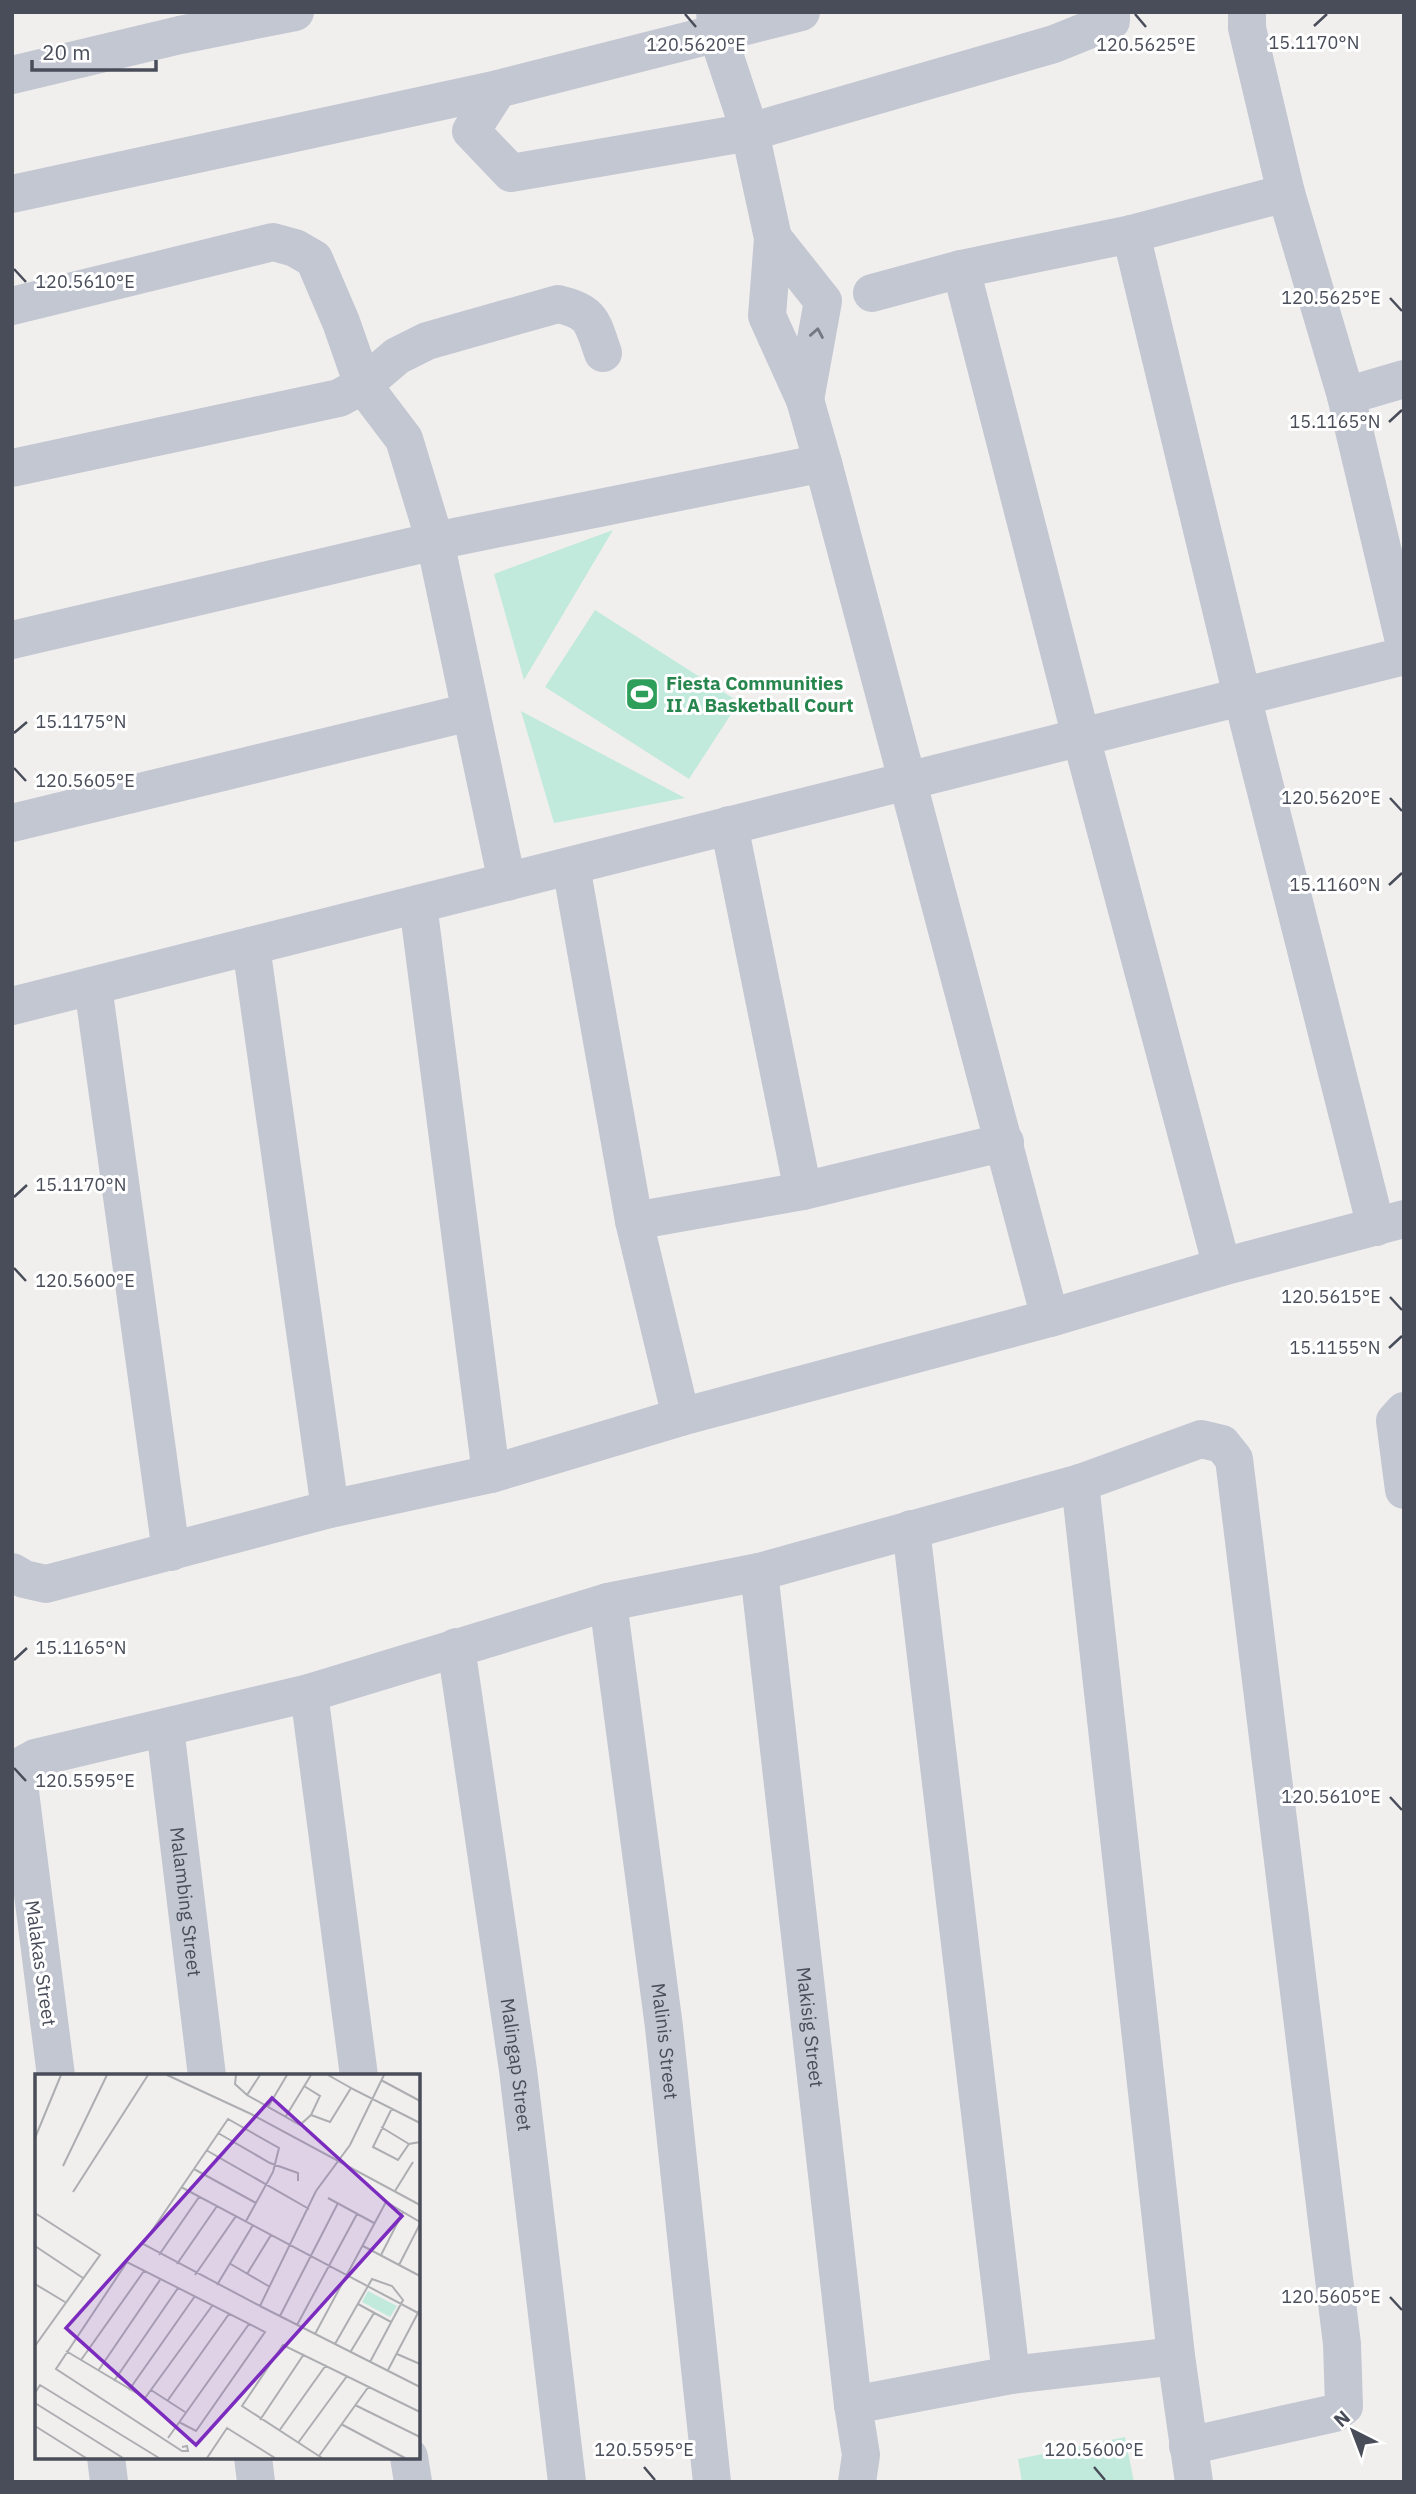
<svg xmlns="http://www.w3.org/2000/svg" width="1416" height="2494" viewBox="0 0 1416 2494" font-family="'IBM Plex Sans',sans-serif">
<rect width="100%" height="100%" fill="#f1efee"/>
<!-- green -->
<path fill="#c1eadc" d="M 613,530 L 524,680 L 494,574 Z
M 595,610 L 739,702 L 689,779 L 545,687 Z
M 521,711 L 685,798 L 554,823 Z
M 1125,2437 L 1134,2482 L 1022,2482 L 1018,2459 Z"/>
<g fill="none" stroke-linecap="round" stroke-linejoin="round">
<!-- minor -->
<g stroke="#c3c7d2" stroke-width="38">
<path d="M 1247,12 L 1247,28 L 1286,193 L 1346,396 L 1404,641"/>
<path d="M 12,75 L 180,35 L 295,12"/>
<path d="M 498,89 L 471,131 L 511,173 L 750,132 L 1054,44 L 1111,21 L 1111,12"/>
<path d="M 12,194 L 498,89 L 801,12"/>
<path d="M 1131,234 L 1242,696 L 1376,1227"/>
<path d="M 773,238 L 823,301 L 805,400"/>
<path d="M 961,269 L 1081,737 L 1222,1267"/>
<path d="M 872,293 L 961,269 L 1131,234 L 1286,193"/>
<path d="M 12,306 L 273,242 L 295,248 L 314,259 L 341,322 L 363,385 L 404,439 L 435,541 L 507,882"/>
<path d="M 1346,396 L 1404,379"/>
<path d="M 12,468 L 339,398 L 363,385 L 397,356 L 427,341 L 558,304 C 593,312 592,322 603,353"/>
<path d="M 12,640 L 435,541 L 823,463"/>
<path d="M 12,823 L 470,712"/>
<path d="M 729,825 L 803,1191"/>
<path d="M 571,866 L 634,1221 L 681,1417"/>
<path d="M 418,904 L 491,1474"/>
<path d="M 251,946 L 330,1509"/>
<path d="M 93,986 L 171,1552"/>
<path d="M 12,1006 L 1404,656"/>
<path d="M 634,1221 L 803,1191 L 1005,1142"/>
<path d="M 1050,1318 L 1222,1267 L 1404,1219"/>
<path d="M 1404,1411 L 1395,1421 L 1404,1490"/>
<path d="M 1080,1483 L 1176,2356 L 1194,2482"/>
<path d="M 911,1529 L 1011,2375"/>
<path d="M 12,1572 L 24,1579 L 46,1584 L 330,1509 L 491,1474 L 681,1417 L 1050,1318 L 823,463 L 805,400 L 767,316 L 773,238 L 750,132 L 717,33 L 715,12"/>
<path id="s1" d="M 759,1572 L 853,2405 L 861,2455 L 857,2482"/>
<path id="s2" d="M 608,1602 L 664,2027 L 712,2482"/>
<path id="s3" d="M 456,1647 L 518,2070 L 567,2482"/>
<path d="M 309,1693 L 359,2076"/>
<path id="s4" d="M 165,1728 L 207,2076"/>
<path d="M 56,2076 L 17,1768 L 35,1758 L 309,1693 L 608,1602 L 759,1572 L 1080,1483 L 1201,1439 L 1222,1444 L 1234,1459 L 1342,2344 L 1344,2406 L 1335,2413 L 1188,2446"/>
<path d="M 853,2405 L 1011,2375 L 1176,2356"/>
<path d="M 106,2457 L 109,2482"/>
<path d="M 253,2457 L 256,2482"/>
<path d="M 409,2457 L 413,2482"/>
</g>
</g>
<!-- one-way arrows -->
<defs><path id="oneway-chevron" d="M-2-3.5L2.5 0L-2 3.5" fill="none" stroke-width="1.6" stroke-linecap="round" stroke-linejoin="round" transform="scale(1.75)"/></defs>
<use stroke="#737883" href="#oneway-chevron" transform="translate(817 333) rotate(-80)"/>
<!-- ticks -->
<path fill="none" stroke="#484d59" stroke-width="2.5" d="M 685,14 L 696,27M 1135,14 L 1146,27M 1314,26 L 1327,14M 14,269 L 26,282M 1390,298 L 1402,311M 1389,422 L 1402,410M 14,733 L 27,722M 14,768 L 26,781M 1390,798 L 1402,811M 1389,885 L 1402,873M 14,1197 L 27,1185M 14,1268 L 26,1281M 1390,1297 L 1402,1310M 1389,1348 L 1402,1336M 14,1660 L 27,1648M 14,1768 L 26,1781M 1390,1797 L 1402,1810M 1390,2297 L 1402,2310M 644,2467 L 655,2480M 1094,2467 L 1105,2480"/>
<!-- icons -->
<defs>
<g id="stadium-square" transform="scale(1.75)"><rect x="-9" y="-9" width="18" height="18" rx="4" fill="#2e9e5b" stroke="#fff"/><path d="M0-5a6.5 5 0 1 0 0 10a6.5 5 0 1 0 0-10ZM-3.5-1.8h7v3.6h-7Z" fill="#fff"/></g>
</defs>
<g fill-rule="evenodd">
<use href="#stadium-square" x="642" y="694"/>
</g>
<g text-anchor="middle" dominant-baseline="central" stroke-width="6" stroke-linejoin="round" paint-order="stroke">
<!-- leisure labels -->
<g font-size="19" font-weight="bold" fill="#27864d" stroke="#fff" text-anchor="start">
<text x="666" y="683">Fiesta Communities<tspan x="666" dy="22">II A Basketball Court</tspan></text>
</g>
<!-- street labels -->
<g font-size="19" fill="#484d59" stroke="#fff">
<text stroke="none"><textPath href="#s4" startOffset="175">Malambing Street</textPath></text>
<text transform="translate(41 1963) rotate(82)">Malakas Street</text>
<text stroke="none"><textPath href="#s1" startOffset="458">Makisig Street</textPath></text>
<text stroke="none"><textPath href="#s2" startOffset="443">Malinis Street</textPath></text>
<text stroke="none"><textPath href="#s3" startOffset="422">Malingap Street</textPath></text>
</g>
</g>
<!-- overview -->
<g transform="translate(35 2074)">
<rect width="385" height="385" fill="#f1efee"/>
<path d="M 333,217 L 362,232 L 355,243 L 327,228 Z" fill="#c1eadc"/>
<path fill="none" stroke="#adaeb2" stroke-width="2" d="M 132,1 L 216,40 L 385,131M 201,1 L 200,10 L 212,21 L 265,51 L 276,41 L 295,48 L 316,14 L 385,49M 293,1 L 316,14M 346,6 L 385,27M 269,12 L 285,22 L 276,41M 212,21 L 225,1M 233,33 L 252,1M 357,34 L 338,73 L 363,86 L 374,70 L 385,68M 251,42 L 276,1M 346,53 L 374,70M 183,59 L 235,89 L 263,99 L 263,107M 0,64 L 26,1M 171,76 L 274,135M 28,92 L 72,1M 159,95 L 221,129M 146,113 L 385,240M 360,117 L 378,88M 38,118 L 113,1M 293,124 L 339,149M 0,139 L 65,181 L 0,272M 211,147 L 238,98 L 244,74 L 193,45 L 108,170 L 225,232 L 281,117 L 315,71 L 349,1M 0,172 L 48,204M 328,172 L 385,202M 124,181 L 164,123M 346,181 L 368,138M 194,189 L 235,213M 142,190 L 182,132M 364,191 L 385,150M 212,200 L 236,161M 160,201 L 201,142M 0,210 L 30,228M 182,211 L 218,151M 323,230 L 356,248M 225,232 L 385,313M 245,242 L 303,129M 262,251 L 322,140M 280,260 L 351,128 L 385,148M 300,270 L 337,205 L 357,212 L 368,226 L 335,288M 31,277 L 110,324 L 177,232M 316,277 L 339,239M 362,280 L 385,290M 46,286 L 109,197M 353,296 L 385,235M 63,297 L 125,206M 79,307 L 143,214M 94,316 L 160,222M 116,316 L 150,338M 0,319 L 5,311 L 124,384M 133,326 L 194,240M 0,329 L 88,384M 320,331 L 385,363M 225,346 L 269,280M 144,348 L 161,357 L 230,258 L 92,188 L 21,295 L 147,377 L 153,377 L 152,372 L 147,373M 306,350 L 370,384M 0,352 L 51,384M 244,357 L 291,291M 133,364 L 214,250M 263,369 L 312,302M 284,382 L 334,312M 172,384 L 192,354 L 240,384M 287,384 L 207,332 L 248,271 L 385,338"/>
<path fill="#7b2cbf" fill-opacity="0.15" stroke="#7b2cbf" stroke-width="3.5" d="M 237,24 L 367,142 L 161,371 L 31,254 Z"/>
<rect width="385" height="385" fill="none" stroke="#484d59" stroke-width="3.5"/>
</g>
<g font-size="18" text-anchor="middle" fill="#484d59" stroke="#fff" stroke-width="6" stroke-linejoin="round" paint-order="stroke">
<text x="1314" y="49">15.1170°N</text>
<text x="1146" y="51">120.5625°E</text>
<text x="696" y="51">120.5620°E</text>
<text x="85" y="288">120.5610°E</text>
<text x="1331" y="304">120.5625°E</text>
<text x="1335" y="428">15.1165°N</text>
<text x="81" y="728">15.1175°N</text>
<text x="85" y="787">120.5605°E</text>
<text x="1331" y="804">120.5620°E</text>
<text x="1335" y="891">15.1160°N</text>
<text x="81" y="1191">15.1170°N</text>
<text x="85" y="1287">120.5600°E</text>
<text x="1331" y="1303">120.5615°E</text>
<text x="1335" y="1354">15.1155°N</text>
<text x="81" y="1654">15.1165°N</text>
<text x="85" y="1787">120.5595°E</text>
<text x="1331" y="1803">120.5610°E</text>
<text x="1331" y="2303">120.5605°E</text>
<text x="644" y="2456">120.5595°E</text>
<text x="1094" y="2456">120.5600°E</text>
</g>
<!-- border -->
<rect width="1416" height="2494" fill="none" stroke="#484d59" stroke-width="28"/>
<!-- north arrow -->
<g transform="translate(1353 2431) rotate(318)" stroke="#ffffff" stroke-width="5" paint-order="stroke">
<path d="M0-5L12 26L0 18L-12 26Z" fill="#484d59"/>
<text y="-10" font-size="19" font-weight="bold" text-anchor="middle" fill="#484d59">N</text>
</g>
<!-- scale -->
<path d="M32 60v10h124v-10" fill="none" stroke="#484d59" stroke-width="3.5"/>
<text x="42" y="60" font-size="21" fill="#484d59" stroke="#ffffff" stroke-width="5" paint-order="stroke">20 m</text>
</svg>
